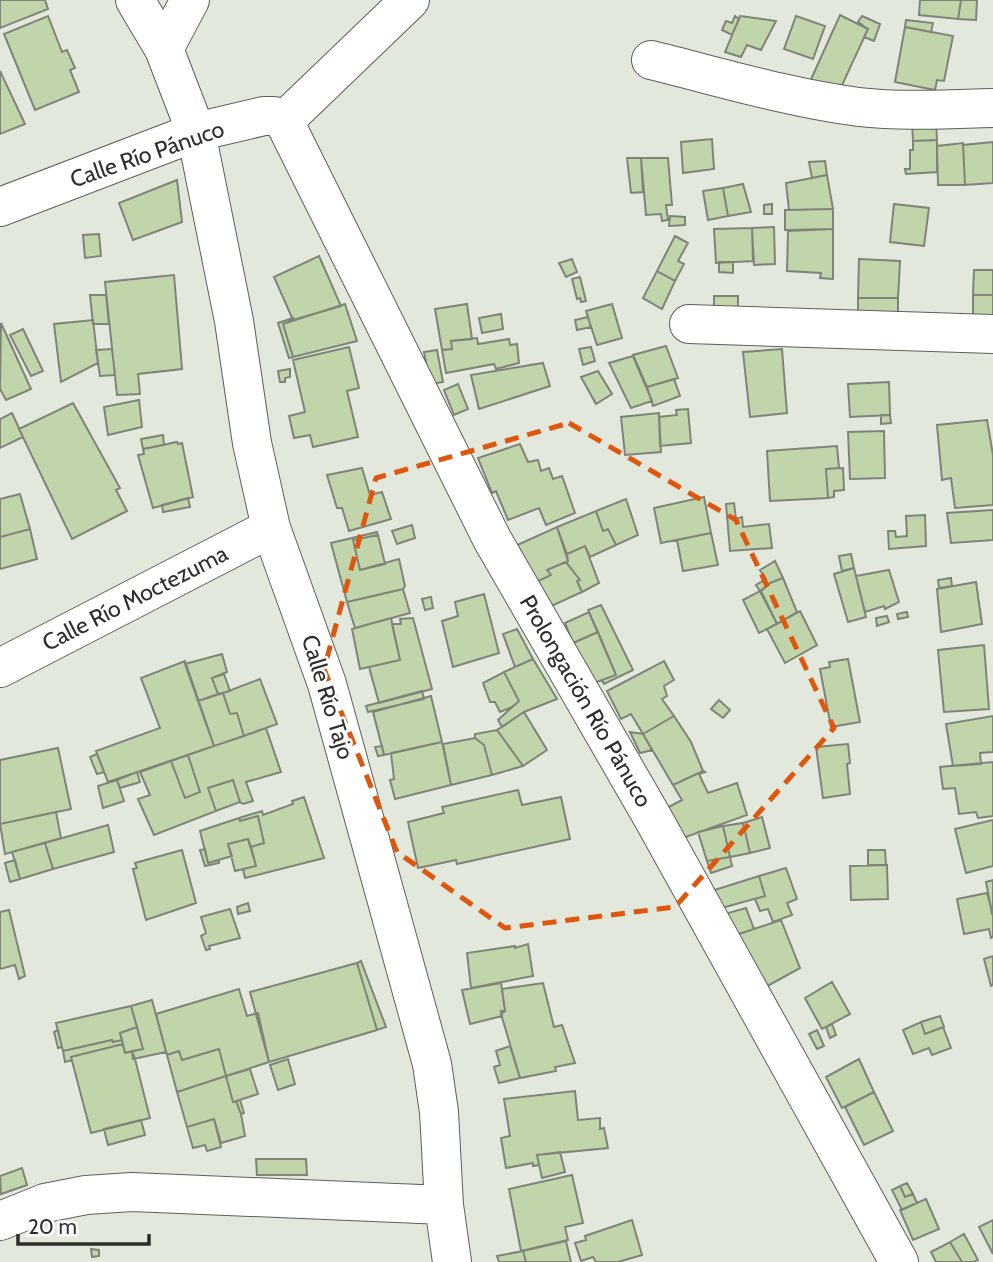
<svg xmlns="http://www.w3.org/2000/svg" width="993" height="1262" viewBox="0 0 993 1262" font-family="Cabin,sans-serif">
<rect width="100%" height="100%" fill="#e2e8dc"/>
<!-- building -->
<path fill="#c2d5aa" stroke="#7f847a" stroke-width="2" d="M 0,0 L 45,0 L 48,9 L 0,28 Z
M 920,0 L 961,0 L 958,19 L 919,15 Z
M 961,0 L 977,0 L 976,20 L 958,19 Z
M 840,15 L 868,29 L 837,96 L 808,86 Z
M 48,16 L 62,52 L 67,50 L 75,68 L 70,70 L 79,92 L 35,110 L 4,34 Z
M 735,16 L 739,19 L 732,35 L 722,30 L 726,21 L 732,23 Z
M 740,16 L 776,21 L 761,50 L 747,45 L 741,57 L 725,52 Z
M 796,16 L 825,26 L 813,59 L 784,49 Z
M 862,16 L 880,24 L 874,41 L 864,37 L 868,29 L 858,22 Z
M 906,20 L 933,23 L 931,32 L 905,27 Z
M 905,27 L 953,36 L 944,81 L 937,80 L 935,90 L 895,82 Z
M 0,71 L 25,124 L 0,134 Z
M 936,120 L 937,140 L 913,141 L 912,121 Z
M 712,139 L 714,169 L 683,173 L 681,142 Z
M 937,140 L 937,172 L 906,174 L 905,169 L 910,169 L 910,150 L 913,150 L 913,141 Z
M 993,142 L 993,183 L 965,185 L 963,145 Z
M 963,143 L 965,185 L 938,185 L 937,146 Z
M 627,158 L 641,158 L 643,192 L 631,193 Z
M 641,158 L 668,158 L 672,205 L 666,205 L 668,220 L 662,221 L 661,214 L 646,215 Z
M 825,161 L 827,175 L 812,178 L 809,162 Z
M 827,175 L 833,209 L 789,210 L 786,183 Z
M 177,180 L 182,222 L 133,240 L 119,203 Z
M 743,184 L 751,212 L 728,216 L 723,188 Z
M 723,188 L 728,216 L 708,220 L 703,191 Z
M 772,204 L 772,214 L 764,214 L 764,205 Z
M 894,204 L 929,208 L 924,246 L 890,242 Z
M 833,209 L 833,229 L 785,230 L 785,210 Z
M 670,216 L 685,217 L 685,225 L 669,226 Z
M 774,227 L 775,264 L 754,265 L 752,228 Z
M 752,228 L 753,261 L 716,263 L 714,229 Z
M 833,229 L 833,279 L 820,278 L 821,273 L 787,271 L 788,231 Z
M 99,234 L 101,256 L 85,258 L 83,235 Z
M 675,236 L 688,243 L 678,261 L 684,264 L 675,281 L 657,271 Z
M 319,256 L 341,306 L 293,320 L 274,277 Z
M 572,259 L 577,272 L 566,277 L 559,263 Z
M 859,259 L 900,261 L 898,298 L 858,298 Z
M 719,262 L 733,262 L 733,273 L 719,272 Z
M 974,270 L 993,270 L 993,295 L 973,295 Z
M 657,271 L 675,281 L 662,309 L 643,298 Z
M 174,275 L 182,369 L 138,374 L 140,394 L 117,395 L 105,282 Z
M 580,277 L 586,301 L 581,302 L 580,298 L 577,299 L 572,279 Z
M 90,295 L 106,295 L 109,324 L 93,324 Z
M 973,295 L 993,295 L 993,325 L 973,325 Z
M 714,296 L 738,296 L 738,321 L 714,320 Z
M 858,298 L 898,298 L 898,316 L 858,315 Z
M 345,304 L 357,341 L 293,357 L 283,324 Z
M 467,304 L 472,339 L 451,341 L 452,349 L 442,350 L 435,309 Z
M 612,304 L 622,338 L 597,345 L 586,311 Z
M 501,314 L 503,329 L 482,333 L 479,318 Z
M 588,317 L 591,327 L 577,330 L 575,320 Z
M 293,318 L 293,320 L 283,324 L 293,357 L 289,358 L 278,323 Z
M 93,320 L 98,363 L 61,382 L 54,324 Z
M 1,323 L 31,389 L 6,400 L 0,389 Z
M 23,329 L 43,371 L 31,376 L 10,335 Z
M 477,338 L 478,344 L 509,339 L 510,345 L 517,344 L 519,363 L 496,369 L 494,364 L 446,373 L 442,350 L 452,349 L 451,341 Z
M 666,346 L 678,378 L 647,387 L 633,355 Z
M 349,347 L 359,388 L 347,391 L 358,437 L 313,447 L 310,435 L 294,438 L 289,416 L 305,412 L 293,360 Z
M 591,347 L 595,361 L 583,365 L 579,349 Z
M 112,349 L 115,375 L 100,376 L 96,350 Z
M 782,349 L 787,413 L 750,417 L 743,352 Z
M 437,350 L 443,382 L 430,384 L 424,352 Z
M 633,356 L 652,401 L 631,408 L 609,363 Z
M 543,363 L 550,386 L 479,409 L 471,375 Z
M 290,369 L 290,377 L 285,378 L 285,382 L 280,382 L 278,371 Z
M 598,371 L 612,394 L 596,404 L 581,377 Z
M 674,379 L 680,396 L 653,406 L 647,387 Z
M 889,382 L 890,415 L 850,417 L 848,384 Z
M 458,384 L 468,409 L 454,415 L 444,390 Z
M 139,400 L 142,427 L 108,435 L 104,407 Z
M 73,403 L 120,488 L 116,490 L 127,511 L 72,539 L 19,429 Z
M 688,409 L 691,443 L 660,446 L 659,417 L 677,415 L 676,410 Z
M 12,413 L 23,437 L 0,448 L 0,419 Z
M 659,413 L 661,452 L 625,455 L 621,417 Z
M 881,415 L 890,415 L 891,423 L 881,424 Z
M 987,420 L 993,455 L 993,505 L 955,508 L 951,478 L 942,480 L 937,425 Z
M 884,431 L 885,478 L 850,479 L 848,432 Z
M 163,435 L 164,445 L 143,449 L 141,439 Z
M 177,442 L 178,444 L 182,443 L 193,497 L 153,508 L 138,455 L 144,454 L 143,449 Z
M 520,444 L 528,462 L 538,460 L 541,471 L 549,468 L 553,479 L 562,476 L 575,513 L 546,525 L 539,508 L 508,520 L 496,491 L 492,493 L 478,458 Z
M 837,446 L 839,468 L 826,469 L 828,498 L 770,501 L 767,451 Z
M 362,468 L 370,495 L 382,492 L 391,519 L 349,531 L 342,508 L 337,508 L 327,475 Z
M 843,468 L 844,490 L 834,491 L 834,497 L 828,498 L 826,469 Z
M 20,494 L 30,529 L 0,537 L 0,499 Z
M 704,497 L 711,533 L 661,543 L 654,508 Z
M 188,498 L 190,507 L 163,512 L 162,505 Z
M 626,499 L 638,535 L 616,545 L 608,529 L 603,531 L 596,511 Z
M 734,503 L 736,519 L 742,517 L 743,527 L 769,524 L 772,548 L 730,551 L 726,504 Z
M 993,510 L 993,540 L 951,543 L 947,513 Z
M 596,511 L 603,531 L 608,529 L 616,545 L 590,557 L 585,546 L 567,554 L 557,527 Z
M 925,515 L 926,546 L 889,549 L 888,531 L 895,531 L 896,537 L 907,536 L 906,516 Z
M 412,525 L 415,538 L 397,544 L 392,531 Z
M 557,527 L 568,561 L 547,570 L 551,575 L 534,583 L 515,546 Z
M 30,529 L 37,559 L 0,569 L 0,537 Z
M 377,532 L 378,535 L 353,540 L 360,570 L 399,559 L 405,586 L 403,589 L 347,602 L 331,543 Z
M 711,533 L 718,565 L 683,571 L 677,540 Z
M 378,535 L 385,564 L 360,570 L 353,540 Z
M 585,546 L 599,583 L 582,592 L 577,581 L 580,580 L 566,562 L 568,561 L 567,554 Z
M 851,554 L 854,568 L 842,571 L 839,556 Z
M 775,561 L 783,578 L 770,583 L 760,591 L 756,585 L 766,579 L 760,570 Z
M 566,562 L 580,580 L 577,581 L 582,592 L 547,608 L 534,583 L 551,575 L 547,570 Z
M 854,568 L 866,617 L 848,622 L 834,574 Z
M 889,570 L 899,602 L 885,609 L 884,606 L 865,612 L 856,576 Z
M 783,578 L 797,612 L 777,624 L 761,591 L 770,583 Z
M 951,578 L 952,586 L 939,588 L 938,580 Z
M 976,582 L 982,624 L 941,632 L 937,589 Z
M 403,589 L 410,613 L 355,628 L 347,602 Z
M 760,591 L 777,624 L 759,633 L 743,600 Z
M 484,594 L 499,653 L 453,667 L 442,621 L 458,616 L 455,602 Z
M 431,597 L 433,608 L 425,610 L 422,599 Z
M 601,605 L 633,670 L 604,684 L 602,680 L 616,675 L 588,610 Z
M 800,611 L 817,645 L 785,663 L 767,629 Z
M 589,612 L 598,632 L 573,643 L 565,623 Z
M 907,612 L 908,617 L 898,619 L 897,614 Z
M 887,616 L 889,622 L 877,626 L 876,618 Z
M 391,618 L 400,660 L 360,669 L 352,629 Z
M 413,618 L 432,689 L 379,703 L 369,667 L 400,660 L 392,624 L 401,624 L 400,619 Z
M 517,629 L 533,659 L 515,667 L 503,634 Z
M 598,632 L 616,675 L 591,684 L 573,643 Z
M 984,645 L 989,709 L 944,712 L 938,650 Z
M 222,654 L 227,672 L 212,678 L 218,694 L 198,701 L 185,664 Z
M 533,659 L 557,699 L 524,712 L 502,727 L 498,720 L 519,701 L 504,672 Z
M 848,659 L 860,722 L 831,727 L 820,669 L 830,667 L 829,662 Z
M 185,661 L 214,746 L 108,782 L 96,751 L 160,728 L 141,678 Z
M 664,661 L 674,680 L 664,686 L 667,696 L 662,699 L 674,716 L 643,734 L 631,714 L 621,719 L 607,691 Z
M 504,672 L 519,701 L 512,707 L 500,712 L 495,702 L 490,702 L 483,683 Z
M 224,674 L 230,691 L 218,694 L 212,678 Z
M 260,679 L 277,724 L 244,736 L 237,713 L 230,714 L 223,693 Z
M 422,691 L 424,699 L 368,712 L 366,706 Z
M 223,693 L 230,714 L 237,713 L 244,736 L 214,746 L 198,701 Z
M 431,696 L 442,742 L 384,755 L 373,712 Z
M 719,700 L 730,710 L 723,718 L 711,709 Z
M 524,712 L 547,750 L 523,766 L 497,730 Z
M 674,716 L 691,742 L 703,771 L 673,785 L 643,734 Z
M 993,716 L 993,752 L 980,753 L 981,764 L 953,766 L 946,724 Z
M 266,728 L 281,772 L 246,782 L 253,801 L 243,804 L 240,802 L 233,780 L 208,788 L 216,811 L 154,835 L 138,799 L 150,795 L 140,772 L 171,761 L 185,798 L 200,792 L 188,755 Z
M 497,730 L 523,766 L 492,775 L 484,745 L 475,738 L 475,734 Z
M 630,732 L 643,734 L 652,750 L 640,753 Z
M 475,738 L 484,745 L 492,775 L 451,785 L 443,744 Z
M 442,742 L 451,785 L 395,799 L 390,780 L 394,779 L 391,753 Z
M 848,744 L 850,763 L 847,764 L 850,794 L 823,798 L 816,747 Z
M 382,746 L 384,755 L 378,756 L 375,747 Z
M 58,748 L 71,809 L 0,824 L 0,760 Z
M 97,754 L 104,772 L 97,774 L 90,757 Z
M 188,755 L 200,792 L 185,798 L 171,761 Z
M 993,762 L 993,816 L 978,818 L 976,812 L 959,814 L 955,788 L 943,789 L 940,767 Z
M 703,771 L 705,772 L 699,774 L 708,793 L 737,783 L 747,815 L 683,838 L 665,809 L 682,800 L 673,785 Z
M 137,772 L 140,782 L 120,788 L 117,780 Z
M 117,780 L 124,801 L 103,808 L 98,786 Z
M 233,780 L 240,802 L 216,811 L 208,788 Z
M 518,790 L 522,805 L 561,797 L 570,839 L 457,864 L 456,860 L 418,868 L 408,822 L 444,813 L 442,807 Z
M 304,797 L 324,858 L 245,878 L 243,869 L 256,866 L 251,847 L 264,843 L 258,816 L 240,821 L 239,818 L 262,811 L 263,815 L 293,804 L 292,801 Z
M 56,812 L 61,838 L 5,854 L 0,824 Z
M 258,816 L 264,843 L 251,847 L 248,839 L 228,844 L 232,856 L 208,863 L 200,831 L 239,818 L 240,821 Z
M 762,817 L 770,848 L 750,853 L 743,823 Z
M 993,820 L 993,866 L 966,873 L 955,829 Z
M 743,823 L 750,853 L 730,857 L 723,826 Z
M 108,825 L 114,852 L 53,869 L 45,843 Z
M 723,826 L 730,857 L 707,861 L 698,832 Z
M 248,839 L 256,866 L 235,871 L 228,844 Z
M 45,843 L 53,869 L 20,879 L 12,852 Z
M 205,849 L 208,863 L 219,860 L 219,863 L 205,866 L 200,850 Z
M 182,850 L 196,903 L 146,920 L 133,869 L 137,868 L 135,863 Z
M 868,850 L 885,850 L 886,865 L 868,865 Z
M 730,857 L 732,866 L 711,873 L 707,861 Z
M 15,860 L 20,879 L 10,882 L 5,863 Z
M 887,865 L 888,899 L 851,900 L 850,866 Z
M 786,868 L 797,899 L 787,903 L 792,915 L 773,922 L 768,909 L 760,911 L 755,899 L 765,896 L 759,876 Z
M 759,876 L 765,896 L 718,909 L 708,892 Z
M 993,880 L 993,914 L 992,914 L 986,882 Z
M 987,893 L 993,914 L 993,937 L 991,938 L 989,929 L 964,934 L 957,899 Z
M 248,903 L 250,911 L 238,914 L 237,907 Z
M 746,908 L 754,929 L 733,936 L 721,915 Z
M 230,909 L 240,938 L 209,946 L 210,949 L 206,950 L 201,936 L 206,933 L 201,917 Z
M 9,910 L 25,976 L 19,979 L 15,965 L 0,969 L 0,912 Z
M 781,920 L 800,968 L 762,989 L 733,936 Z
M 528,944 L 533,976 L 471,988 L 467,953 L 515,946 L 515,948 Z
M 993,956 L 993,985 L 991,986 L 984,959 Z
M 361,961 L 386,1027 L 377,1030 L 357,963 Z
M 357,963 L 377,1030 L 269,1062 L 250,992 Z
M 832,982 L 850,1014 L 822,1029 L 805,998 Z
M 501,983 L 505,1011 L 501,1011 L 502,1016 L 470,1024 L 462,990 Z
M 543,983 L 554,1027 L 562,1025 L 575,1063 L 555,1067 L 556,1071 L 520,1078 L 501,1014 L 505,1011 L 502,989 Z
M 239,989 L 247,1016 L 258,1013 L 269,1062 L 226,1076 L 219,1049 L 182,1060 L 179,1051 L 167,1055 L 156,1014 Z
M 152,1000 L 166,1052 L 133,1059 L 132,1051 L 143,1049 L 131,1006 Z
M 131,1006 L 137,1027 L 120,1033 L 122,1040 L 113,1042 L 112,1040 L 63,1051 L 56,1023 Z
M 940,1016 L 944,1027 L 925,1034 L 921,1022 Z
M 921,1022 L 925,1034 L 943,1027 L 951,1048 L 932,1055 L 929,1048 L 913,1054 L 903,1030 Z
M 832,1024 L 836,1035 L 830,1038 L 826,1027 Z
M 137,1027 L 143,1049 L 125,1053 L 120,1033 Z
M 58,1030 L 62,1047 L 58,1048 L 54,1032 Z
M 817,1030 L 824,1046 L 817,1049 L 809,1034 Z
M 112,1040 L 113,1042 L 122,1040 L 123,1044 L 71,1057 L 72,1060 L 65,1062 L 63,1051 Z
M 123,1044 L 125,1053 L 132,1051 L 135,1059 L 150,1118 L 91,1133 L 71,1057 Z
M 510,1046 L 520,1078 L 499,1083 L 494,1067 L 500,1065 L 496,1051 Z
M 219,1049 L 226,1076 L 177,1092 L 167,1055 L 179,1051 L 182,1060 Z
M 288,1059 L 295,1084 L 278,1090 L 270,1065 Z
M 859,1059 L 874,1092 L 842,1108 L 826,1077 Z
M 250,1069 L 258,1094 L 233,1102 L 226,1076 Z
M 226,1076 L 233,1102 L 236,1101 L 241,1114 L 245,1136 L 221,1143 L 214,1119 L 187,1127 L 177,1092 Z
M 575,1091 L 578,1120 L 600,1118 L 600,1129 L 604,1128 L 608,1148 L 537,1155 L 539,1165 L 533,1166 L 533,1163 L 506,1168 L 501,1138 L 510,1136 L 504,1099 Z
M 874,1092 L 893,1131 L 864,1145 L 845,1107 Z
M 240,1100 L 244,1113 L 241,1114 L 236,1101 Z
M 214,1119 L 221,1147 L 207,1151 L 205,1145 L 193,1148 L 187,1127 Z
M 141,1120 L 145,1135 L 108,1145 L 104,1129 Z
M 560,1152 L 565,1172 L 542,1178 L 537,1155 Z
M 256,1159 L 306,1159 L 307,1175 L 257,1175 Z
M 22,1168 L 27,1185 L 1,1194 L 0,1176 Z
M 572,1175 L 583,1223 L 565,1227 L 568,1240 L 521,1251 L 509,1189 Z
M 907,1183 L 913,1194 L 905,1197 L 900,1186 Z
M 900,1186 L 905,1197 L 913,1194 L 917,1203 L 902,1210 L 892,1190 Z
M 926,1199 L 939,1229 L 913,1240 L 900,1210 Z
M 632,1220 L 642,1255 L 618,1262 L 596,1262 L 593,1257 L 581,1261 L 575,1243 L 586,1240 L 585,1236 Z
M 993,1220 L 993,1254 L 979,1227 Z
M 964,1234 L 978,1260 L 974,1262 L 962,1262 L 950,1242 Z
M 566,1241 L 571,1262 L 526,1262 L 523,1251 Z
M 950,1242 L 962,1262 L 936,1262 L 931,1252 Z
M 91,1249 L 99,1250 L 99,1256 L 92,1257 Z
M 523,1251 L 526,1262 L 499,1262 L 497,1256 Z"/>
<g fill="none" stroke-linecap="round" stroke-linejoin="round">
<!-- street casing -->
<g stroke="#5c6157" stroke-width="40">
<path id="street" d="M 135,0 L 164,49 L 196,132 L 234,321 L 252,443 L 271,528 L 327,684 L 432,1064 L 439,1112 L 444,1205 L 452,1262
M 164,49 L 190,0
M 651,60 C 720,77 789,98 859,107 C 904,112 949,109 993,108
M 284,121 L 410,0
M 0,207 L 196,132 L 264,116 L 274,116 L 284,121 L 492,539 L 654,820 L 899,1262
M 689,324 L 993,334
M 0,668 L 271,528
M 0,1221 L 45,1203 L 86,1195 L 132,1192 L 444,1205"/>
</g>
<!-- street -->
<use href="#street" stroke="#fff" stroke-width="38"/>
</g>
<!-- marked area -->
<path fill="none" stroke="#df570e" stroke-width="5" stroke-dasharray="14 9" stroke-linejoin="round" d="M 569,423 L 736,520 L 834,728 L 675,907 L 505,928 L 397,852 L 324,669 L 376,478 Z"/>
<g text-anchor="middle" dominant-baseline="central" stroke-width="5" stroke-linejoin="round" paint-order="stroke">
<!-- street labels -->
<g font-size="23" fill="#2c2e2a" stroke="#fff">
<text transform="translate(147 154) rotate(-19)">Calle Río Pánuco</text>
<text transform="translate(135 598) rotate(-27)">Calle Río Moctezuma</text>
<text transform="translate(328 697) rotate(73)">Calle Río Tajo</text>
<text transform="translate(586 701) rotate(60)">Prolongación Río Pánuco</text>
</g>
</g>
<!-- scale -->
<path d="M18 1234v10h131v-10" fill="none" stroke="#2c2e2a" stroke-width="3.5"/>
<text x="28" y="1234" font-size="21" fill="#2c2e2a" stroke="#ffffff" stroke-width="5" paint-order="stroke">20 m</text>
</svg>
